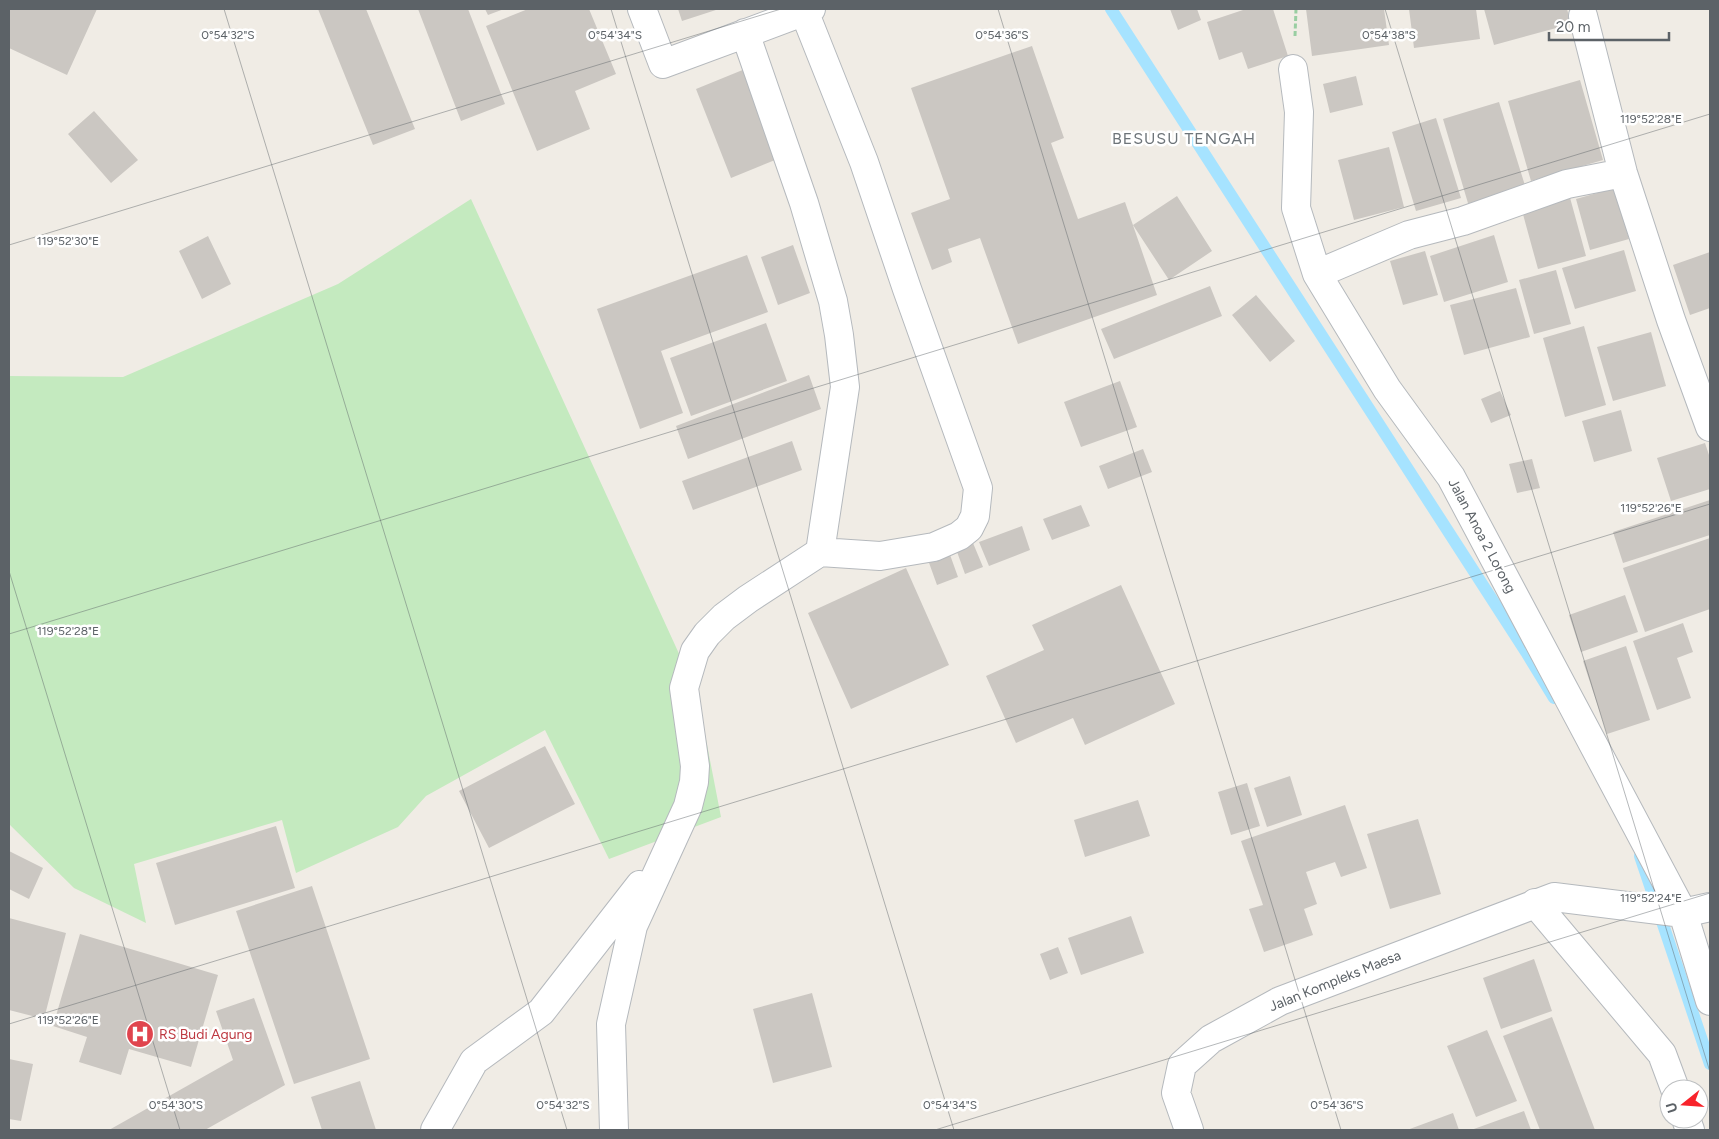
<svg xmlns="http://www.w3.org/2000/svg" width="1719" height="1139" viewBox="0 0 1719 1139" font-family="Figtree,sans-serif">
<rect width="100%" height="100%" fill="#f0ece5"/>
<!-- green -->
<path fill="#c4eabf" d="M 471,199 L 697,693 L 721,817 L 609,859 L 545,730 L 426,796 L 398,827 L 296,873 L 282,820 L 134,864 L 146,923 L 74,888 L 9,824 L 9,376 L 123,377 L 338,284 Z"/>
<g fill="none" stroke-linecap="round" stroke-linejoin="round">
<!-- stream -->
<path stroke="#a6e3ff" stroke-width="12" d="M 1111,9 L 1526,652 L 1554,698
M 1640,856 L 1710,1064"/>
</g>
<!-- building -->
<path fill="#cbc7c2" d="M 9,9 L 97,9 L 67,75 L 9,48 Z
M 318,9 L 366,9 L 415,129 L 373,145 Z
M 418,9 L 468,9 L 505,104 L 461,121 Z
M 485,9 L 504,9 L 488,15 Z
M 528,9 L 589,9 L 616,74 L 575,91 L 590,129 L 537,151 L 486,26 Z
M 678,9 L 719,9 L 682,21 Z
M 1170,9 L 1197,9 L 1201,20 L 1178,30 Z
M 1246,9 L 1273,9 L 1288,56 L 1248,69 L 1242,52 L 1219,60 L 1207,22 Z
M 1306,9 L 1384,9 L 1389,45 L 1312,56 Z
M 1409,9 L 1476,9 L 1480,39 L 1414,48 Z
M 1484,9 L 1567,9 L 1571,24 L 1494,45 Z
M 1032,46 L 1064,138 L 1051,143 L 1078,219 L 1125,202 L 1157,295 L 1018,344 L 980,238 L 948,249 L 952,262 L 932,270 L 911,213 L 950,199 L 911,88 Z
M 745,69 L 780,158 L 731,178 L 696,89 Z
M 1356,76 L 1363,105 L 1330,113 L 1323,84 Z
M 1580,80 L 1603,160 L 1531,181 L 1508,101 Z
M 1499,102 L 1527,192 L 1470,210 L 1443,119 Z
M 94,111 L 138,160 L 111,183 L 68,134 Z
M 1436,118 L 1461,198 L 1416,211 L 1392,132 Z
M 1389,147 L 1404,207 L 1354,220 L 1338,160 Z
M 1615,188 L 1629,239 L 1590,250 L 1576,199 Z
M 1569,194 L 1586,256 L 1538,269 L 1521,207 Z
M 1177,196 L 1212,251 L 1169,280 L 1133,225 Z
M 1494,235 L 1508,282 L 1444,302 L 1430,256 Z
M 208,236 L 231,284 L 202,299 L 179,251 Z
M 793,245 L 810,293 L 778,305 L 761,257 Z
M 1624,250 L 1636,291 L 1575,309 L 1562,268 Z
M 1425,251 L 1438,295 L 1403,305 L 1390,261 Z
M 1710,252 L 1710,308 L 1690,315 L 1673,265 Z
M 747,255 L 768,312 L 661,351 L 683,413 L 640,429 L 597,309 Z
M 1556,270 L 1571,324 L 1534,334 L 1519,280 Z
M 1210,286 L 1222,316 L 1114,359 L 1101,329 Z
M 1516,288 L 1530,337 L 1464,355 L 1450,305 Z
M 1256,295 L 1295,341 L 1270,362 L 1232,315 Z
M 766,323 L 787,381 L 691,416 L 670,358 Z
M 1584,326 L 1606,405 L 1565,417 L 1543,338 Z
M 1651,332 L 1666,386 L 1613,401 L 1597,347 Z
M 809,375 L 821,409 L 688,459 L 676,426 Z
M 1120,381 L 1137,427 L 1081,447 L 1064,402 Z
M 1500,391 L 1511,415 L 1491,423 L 1481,399 Z
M 1621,410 L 1632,451 L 1594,462 L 1582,421 Z
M 792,441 L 802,470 L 693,510 L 682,481 Z
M 1705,443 L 1710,458 L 1710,489 L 1671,501 L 1657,458 Z
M 1143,449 L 1152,472 L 1108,489 L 1099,466 Z
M 1532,459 L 1540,488 L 1517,493 L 1509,464 Z
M 1710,500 L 1710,535 L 1623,563 L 1613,532 Z
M 1081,505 L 1090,526 L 1052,540 L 1043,519 Z
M 1022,526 L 1030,550 L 989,566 L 979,542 Z
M 1710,538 L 1710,609 L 1645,632 L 1623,568 Z
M 973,543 L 983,567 L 965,574 L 956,549 Z
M 949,552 L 958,577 L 937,585 L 928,560 Z
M 906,568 L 949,665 L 851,709 L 808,613 Z
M 1121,585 L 1175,704 L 1085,745 L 1073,718 L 1016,743 L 986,676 L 1044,650 L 1032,625 Z
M 1625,595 L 1638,632 L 1581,652 L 1569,615 Z
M 1683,623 L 1693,652 L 1677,658 L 1691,698 L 1657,710 L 1633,641 Z
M 1626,646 L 1650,720 L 1607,734 L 1583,661 Z
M 545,746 L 575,804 L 489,848 L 459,791 Z
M 1290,776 L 1302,815 L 1267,827 L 1254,788 Z
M 1247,783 L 1260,826 L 1231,835 L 1218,792 Z
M 1138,800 L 1150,836 L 1085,857 L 1074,820 Z
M 1345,805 L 1367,868 L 1341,877 L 1335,862 L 1306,872 L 1317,904 L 1304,909 L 1313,935 L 1264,952 L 1249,909 L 1263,905 L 1241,841 Z
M 1418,819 L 1441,894 L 1390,909 L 1367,834 Z
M 276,826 L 295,888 L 175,925 L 156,863 Z
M 9,851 L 43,868 L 29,899 L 9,889 Z
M 312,886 L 370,1059 L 294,1084 L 236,911 Z
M 1131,916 L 1144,953 L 1081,975 L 1068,938 Z
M 9,918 L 66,933 L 44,1019 L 9,1010 Z
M 80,934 L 218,975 L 191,1067 L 129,1049 L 121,1075 L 79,1062 L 87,1037 L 53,1026 Z
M 1058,947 L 1068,973 L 1050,980 L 1040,954 Z
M 1534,959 L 1552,1011 L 1501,1029 L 1483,978 Z
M 812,993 L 832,1067 L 773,1083 L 753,1009 Z
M 254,998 L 285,1085 L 205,1130 L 109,1130 L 233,1060 L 216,1011 Z
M 1552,1017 L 1595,1130 L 1540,1130 L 1503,1036 Z
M 1487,1030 L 1517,1101 L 1476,1117 L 1447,1046 Z
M 9,1059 L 33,1064 L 21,1121 L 9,1119 Z
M 360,1081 L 376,1130 L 322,1130 L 311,1097 Z
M 1524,1111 L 1531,1130 L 1471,1130 Z
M 1453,1113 L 1459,1130 L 1407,1130 Z"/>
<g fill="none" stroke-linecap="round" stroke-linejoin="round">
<!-- minor casing -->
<g stroke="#b5b9bd" stroke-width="30">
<path id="minor" d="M 642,9 L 663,64 L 811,9
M 1583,16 L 1623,173 L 1671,320 L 1710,427
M 745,33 L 804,203 L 833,301 L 839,335 L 845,387 L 820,552
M 1293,69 L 1299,112 L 1296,208 L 1317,274 L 1387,389 L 1451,477 L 1683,913 L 1710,1001
M 1317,274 L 1409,235 L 1463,221 L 1567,184 L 1623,173
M 1535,903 L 1662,1054 L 1675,1089
M 1686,1119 L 1690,1130
M 435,1130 L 474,1061 L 541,1012 L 640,885
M 614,1130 L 611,1024 L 633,926 L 688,806 L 694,782 L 695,766 L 684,688 L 695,651 L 707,634 L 724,617 L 748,599 L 820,552 L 880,556 L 934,547 L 959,536 L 969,528 L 975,516 L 978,488 L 907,289 L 864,162 L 804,11
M 1189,1130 L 1176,1093 L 1182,1065 L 1211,1039 L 1280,1001 L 1554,897 L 1683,913 L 1710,907"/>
</g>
<!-- path -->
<path stroke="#99cea2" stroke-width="3" stroke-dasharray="5 2.5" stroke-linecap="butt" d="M 1295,36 L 1296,9"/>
<!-- minor -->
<use href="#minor" stroke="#fff" stroke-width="28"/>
</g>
<!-- ticks -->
<path fill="none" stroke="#5c6267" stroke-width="1" stroke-opacity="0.45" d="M 224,9 L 567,1130M 611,9 L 954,1130M 998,9 L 1341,1130M 1385,9 L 1710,1072M 9,245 L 781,9M 9,571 L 180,1130M 9,634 L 1710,114M 9,1024 L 1710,504M 935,1130 L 1710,893"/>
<!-- icons -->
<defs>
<g id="hospital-disc" transform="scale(1.4375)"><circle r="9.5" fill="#e0444e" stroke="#fff"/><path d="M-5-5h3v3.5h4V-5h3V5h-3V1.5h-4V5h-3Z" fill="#fff"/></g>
</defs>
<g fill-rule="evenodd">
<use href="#hospital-disc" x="140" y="1034"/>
</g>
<g text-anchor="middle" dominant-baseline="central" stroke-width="5" stroke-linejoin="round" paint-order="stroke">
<!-- street labels -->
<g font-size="14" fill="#5c6267" stroke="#fff">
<text transform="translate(1482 536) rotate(62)">Jalan Anoa 2 Lorong</text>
<text transform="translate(1335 981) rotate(-22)">Jalan Kompleks Maesa</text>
</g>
<!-- health labels -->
<g font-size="14" fill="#be3a42" stroke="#fff" text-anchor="start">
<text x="159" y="1034">RS Budi Agung</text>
</g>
<!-- quarter labels -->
<g font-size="16" letter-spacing="1" fill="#6d7479" stroke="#fff">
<text x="1184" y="138">BESUSU TENGAH</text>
</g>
</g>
<g font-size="12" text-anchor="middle" fill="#5c6267" stroke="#fff" stroke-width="5" stroke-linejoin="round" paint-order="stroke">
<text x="228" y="39">0°54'32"S</text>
<text x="615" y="39">0°54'34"S</text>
<text x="1002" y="39">0°54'36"S</text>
<text x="1389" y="39">0°54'38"S</text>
<text x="1651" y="123">119°52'28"E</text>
<text x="68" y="245">119°52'30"E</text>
<text x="1651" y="512">119°52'26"E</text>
<text x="68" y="635">119°52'28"E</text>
<text x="1651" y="902">119°52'24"E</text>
<text x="68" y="1024">119°52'26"E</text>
<text x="176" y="1109">0°54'30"S</text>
<text x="563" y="1109">0°54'32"S</text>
<text x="950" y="1109">0°54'34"S</text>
<text x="1337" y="1109">0°54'36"S</text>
</g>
<!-- border -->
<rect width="1719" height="1139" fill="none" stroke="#5c6267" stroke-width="20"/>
<!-- north arrow -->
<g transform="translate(1684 1104) rotate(253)"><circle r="24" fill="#ffffff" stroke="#bec0c2"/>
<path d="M0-4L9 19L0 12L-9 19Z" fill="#f8232b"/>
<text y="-8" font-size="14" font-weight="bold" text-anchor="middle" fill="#5c6267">U</text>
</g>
<!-- scale -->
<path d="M1549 32v8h120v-8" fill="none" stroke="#5c6267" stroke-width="2.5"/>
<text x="1556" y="32" font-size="15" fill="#5c6267" stroke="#ffffff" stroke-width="4" paint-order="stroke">20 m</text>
</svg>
